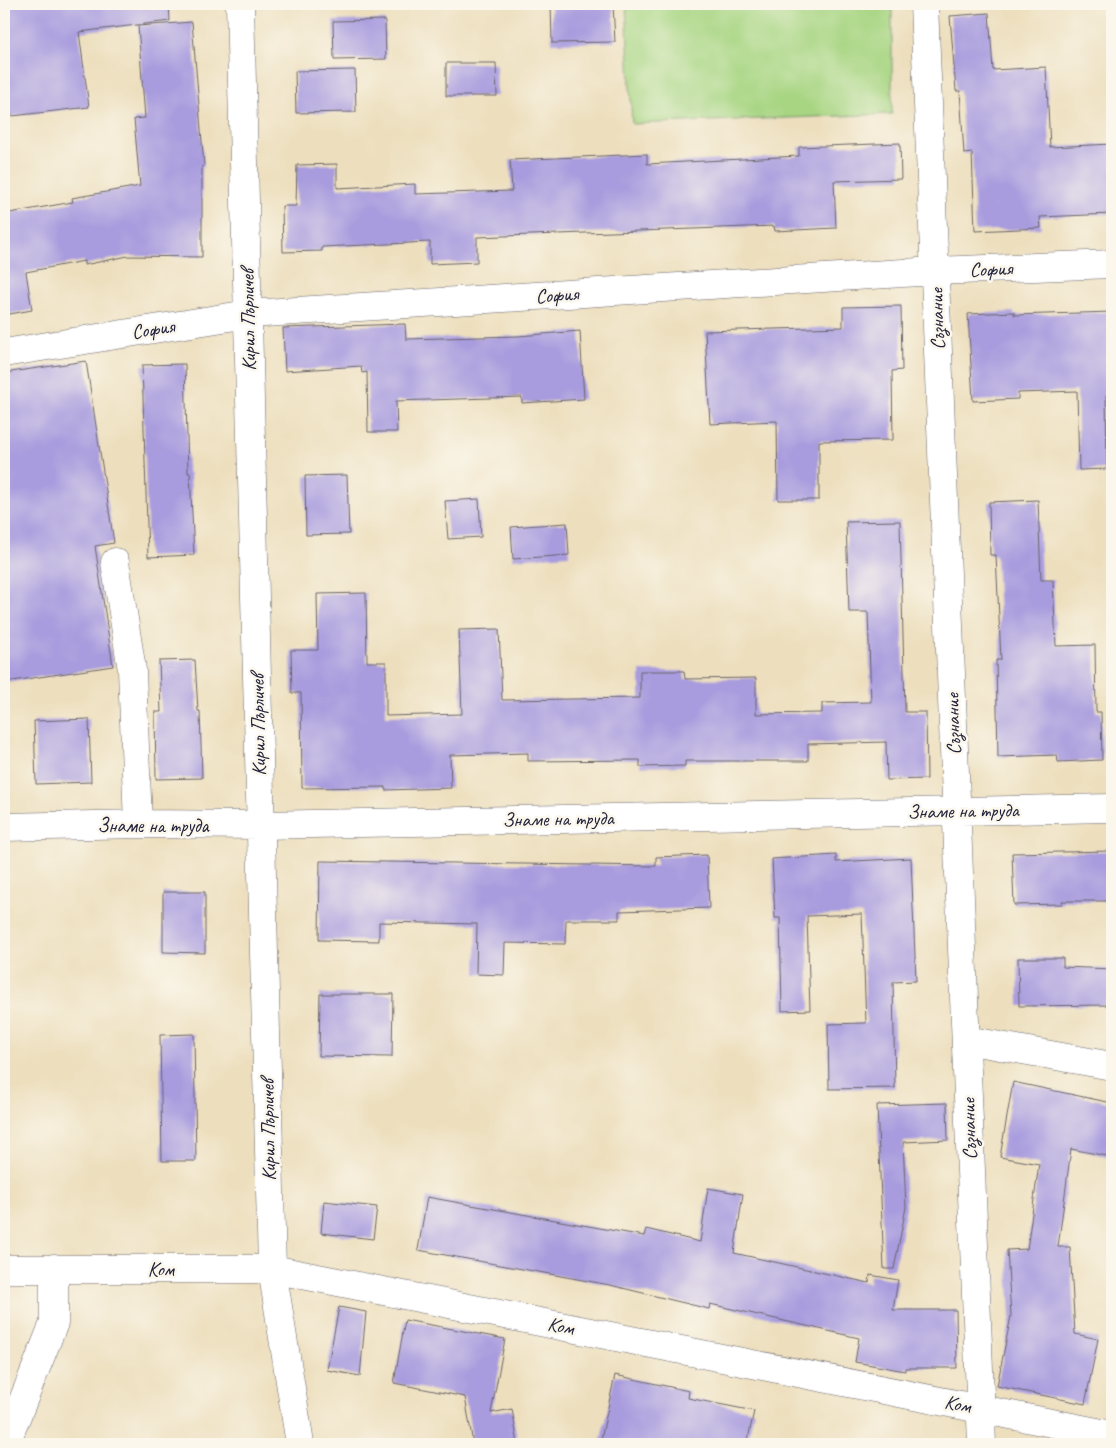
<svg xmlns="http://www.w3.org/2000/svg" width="1116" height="1448" viewBox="0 0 1116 1448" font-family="Caveat,sans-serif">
<rect width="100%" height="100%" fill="#fbf7ec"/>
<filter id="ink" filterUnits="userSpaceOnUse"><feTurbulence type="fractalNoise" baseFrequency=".02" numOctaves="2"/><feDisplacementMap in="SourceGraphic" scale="10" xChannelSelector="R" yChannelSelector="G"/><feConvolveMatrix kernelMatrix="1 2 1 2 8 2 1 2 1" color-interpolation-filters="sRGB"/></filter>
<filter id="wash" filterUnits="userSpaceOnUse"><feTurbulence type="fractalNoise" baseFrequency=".0096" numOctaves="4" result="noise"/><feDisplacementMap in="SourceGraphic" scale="20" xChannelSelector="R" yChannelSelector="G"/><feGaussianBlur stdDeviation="1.12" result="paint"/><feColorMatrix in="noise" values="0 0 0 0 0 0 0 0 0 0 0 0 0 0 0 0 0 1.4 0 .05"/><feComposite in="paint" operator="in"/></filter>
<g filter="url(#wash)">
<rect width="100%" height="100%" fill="#eddfbe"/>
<!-- green -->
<path fill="#a7d582" stroke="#647c5e" d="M 626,4 L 892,4 L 892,114 L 632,124 Z"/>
<g id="blocks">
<!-- building -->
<path fill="#a89bde" d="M 4,4 L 169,4 L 170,21 L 79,32 L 89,107 L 4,117 Z
M 551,4 L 613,4 L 615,42 L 552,43 Z
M 989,13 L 993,70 L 1046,67 L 1050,147 L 1112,144 L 1112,214 L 1040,217 L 1041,228 L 975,231 L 972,153 L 964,154 L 960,91 L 956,91 L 950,16 Z
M 385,20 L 386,59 L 334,60 L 333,21 Z
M 192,22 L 204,166 L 202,167 L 202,257 L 128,256 L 84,265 L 84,261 L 26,272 L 32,310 L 4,315 L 4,214 L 73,202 L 72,198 L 140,186 L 134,119 L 145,118 L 138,26 Z
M 446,63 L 496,63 L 497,96 L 446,96 Z
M 355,70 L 356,112 L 296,113 L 295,71 Z
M 900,143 L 901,179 L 834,181 L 836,228 L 775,231 L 774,226 L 477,237 L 477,262 L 430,264 L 430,242 L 322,247 L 322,251 L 283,252 L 282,206 L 296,206 L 297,165 L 337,164 L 337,188 L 415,184 L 415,194 L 512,191 L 510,160 L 647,154 L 647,164 L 799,156 L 799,147 Z
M 901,306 L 902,370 L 892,371 L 893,440 L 819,441 L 819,500 L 778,500 L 777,421 L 710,424 L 705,331 L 843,327 L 843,307 Z
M 1014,312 L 1014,315 L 1112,312 L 1112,394 L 1106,395 L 1107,469 L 1079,470 L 1077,391 L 1018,393 L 1018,399 L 973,401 L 968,314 Z
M 405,324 L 406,339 L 518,336 L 580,331 L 584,399 L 522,403 L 522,397 L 396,401 L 397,432 L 368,432 L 367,372 L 362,373 L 361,366 L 285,371 L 283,328 Z
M 86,361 L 114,543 L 95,546 L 113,666 L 6,682 L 4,667 L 4,373 Z
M 185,364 L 188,473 L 190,473 L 194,555 L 148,557 L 142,365 Z
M 347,475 L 349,534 L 306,535 L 305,476 Z
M 479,499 L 481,537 L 448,539 L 445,501 Z
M 1038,500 L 1041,580 L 1053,580 L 1056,646 L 1095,645 L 1096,712 L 1101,712 L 1102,760 L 1058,762 L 1057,755 L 998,757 L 996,660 L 1001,660 L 996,555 L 990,555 L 989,502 Z
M 900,521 L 905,712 L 926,712 L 927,779 L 887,780 L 886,742 L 808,744 L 808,761 L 685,761 L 685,766 L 640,767 L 640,760 L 528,761 L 528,753 L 450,755 L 451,788 L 385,790 L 385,787 L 302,788 L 301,693 L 292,693 L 291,650 L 318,650 L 317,594 L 366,593 L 367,662 L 386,662 L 386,716 L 462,714 L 459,630 L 499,629 L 502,700 L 640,698 L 640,671 L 684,671 L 685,679 L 756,678 L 756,714 L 822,713 L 822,703 L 871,702 L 868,612 L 849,612 L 846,522 Z
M 567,523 L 569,555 L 513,559 L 511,527 Z
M 195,660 L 198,711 L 200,711 L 202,778 L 156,779 L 155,712 L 161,712 L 159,661 Z
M 89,719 L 91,782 L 36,784 L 34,721 Z
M 1112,851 L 1112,901 L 1062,901 L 1062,904 L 1014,905 L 1012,853 Z
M 707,855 L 709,908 L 619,911 L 619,920 L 566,920 L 565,944 L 505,943 L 504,975 L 476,974 L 477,924 L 379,922 L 379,941 L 319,940 L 320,861 L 656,866 L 656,857 Z
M 836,855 L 836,862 L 911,858 L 916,981 L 893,982 L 895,1088 L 829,1089 L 828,1024 L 866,1023 L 862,914 L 807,916 L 810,1010 L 782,1011 L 780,918 L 775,918 L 772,859 Z
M 163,892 L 205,892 L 205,953 L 163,952 Z
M 1018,958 L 1063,958 L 1063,967 L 1112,969 L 1112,1005 L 1019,1006 Z
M 320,994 L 393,994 L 392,1057 L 319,1056 Z
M 194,1034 L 196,1161 L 162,1161 L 160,1035 Z
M 1013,1082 L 1112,1103 L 1112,1157 L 1071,1149 L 1058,1247 L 1070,1247 L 1075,1334 L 1098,1339 L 1085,1404 L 997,1386 L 1011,1316 L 1007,1250 L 1027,1249 L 1039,1164 L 1000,1157 Z
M 947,1103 L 948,1140 L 903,1142 L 906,1207 L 894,1269 L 884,1269 L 877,1105 Z
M 708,1188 L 743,1194 L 734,1253 L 869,1283 L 870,1275 L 898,1280 L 893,1310 L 956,1310 L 957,1368 L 905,1368 L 905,1371 L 855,1362 L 859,1338 L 710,1304 L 709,1309 L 610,1285 L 418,1250 L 427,1197 L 644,1236 L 646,1229 L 700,1242 Z
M 324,1201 L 377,1207 L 373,1239 L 321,1233 Z
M 339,1307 L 366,1312 L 360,1376 L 327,1370 Z
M 405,1320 L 505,1339 L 491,1413 L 512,1409 L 518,1444 L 473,1444 L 465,1397 L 394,1383 Z
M 615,1375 L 689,1391 L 688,1398 L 754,1411 L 747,1444 L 600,1444 Z"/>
</g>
</g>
<g filter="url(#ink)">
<use href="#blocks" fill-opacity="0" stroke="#696469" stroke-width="1"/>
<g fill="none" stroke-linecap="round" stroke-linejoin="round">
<!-- minor casing -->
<g stroke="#696469" stroke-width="29">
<path id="minor" d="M 240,4 L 272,1269 L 300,1444
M 924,4 L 982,1444
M 4,353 L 248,314 L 935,271 L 1112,264
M 115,562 L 132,670 L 138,824
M 4,827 L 138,824 L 261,825 L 1112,808
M 966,1040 L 1112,1066
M 4,1269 L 272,1269 L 1112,1435
M 9,1444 L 8,1438 L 54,1323 L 54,1268"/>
</g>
<!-- minor -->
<use href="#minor" stroke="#fff" stroke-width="28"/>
</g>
</g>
<g text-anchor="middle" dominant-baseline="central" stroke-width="5" stroke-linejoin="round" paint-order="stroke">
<!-- street labels -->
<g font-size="20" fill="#22223b" stroke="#fbf7ec">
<text transform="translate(991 269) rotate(-2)">София</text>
<text transform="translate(557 295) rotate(-4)">София</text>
<text transform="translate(937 319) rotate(-92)">Съзнание</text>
<text transform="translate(248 320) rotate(-91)">Кирил Пърличев</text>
<text transform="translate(153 329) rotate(-9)">София</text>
<text transform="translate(953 724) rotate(-92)">Съзнание</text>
<text transform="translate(258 725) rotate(-91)">Кирил Пърличев</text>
<text transform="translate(963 811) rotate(-1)">Знаме на труда</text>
<text transform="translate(558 819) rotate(-1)">Знаме на труда</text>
<text x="153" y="825">Знаме на труда</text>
<text transform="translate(969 1129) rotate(-92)">Съзнание</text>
<text transform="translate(268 1130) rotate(-91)">Кирил Пърличев</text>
<text x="161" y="1269">Ком</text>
<text transform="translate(561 1326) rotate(11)">Ком</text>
<text transform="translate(958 1404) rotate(11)">Ком</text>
</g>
</g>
<!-- margin -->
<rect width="1116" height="1448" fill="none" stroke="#fbf7ec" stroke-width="20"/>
</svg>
